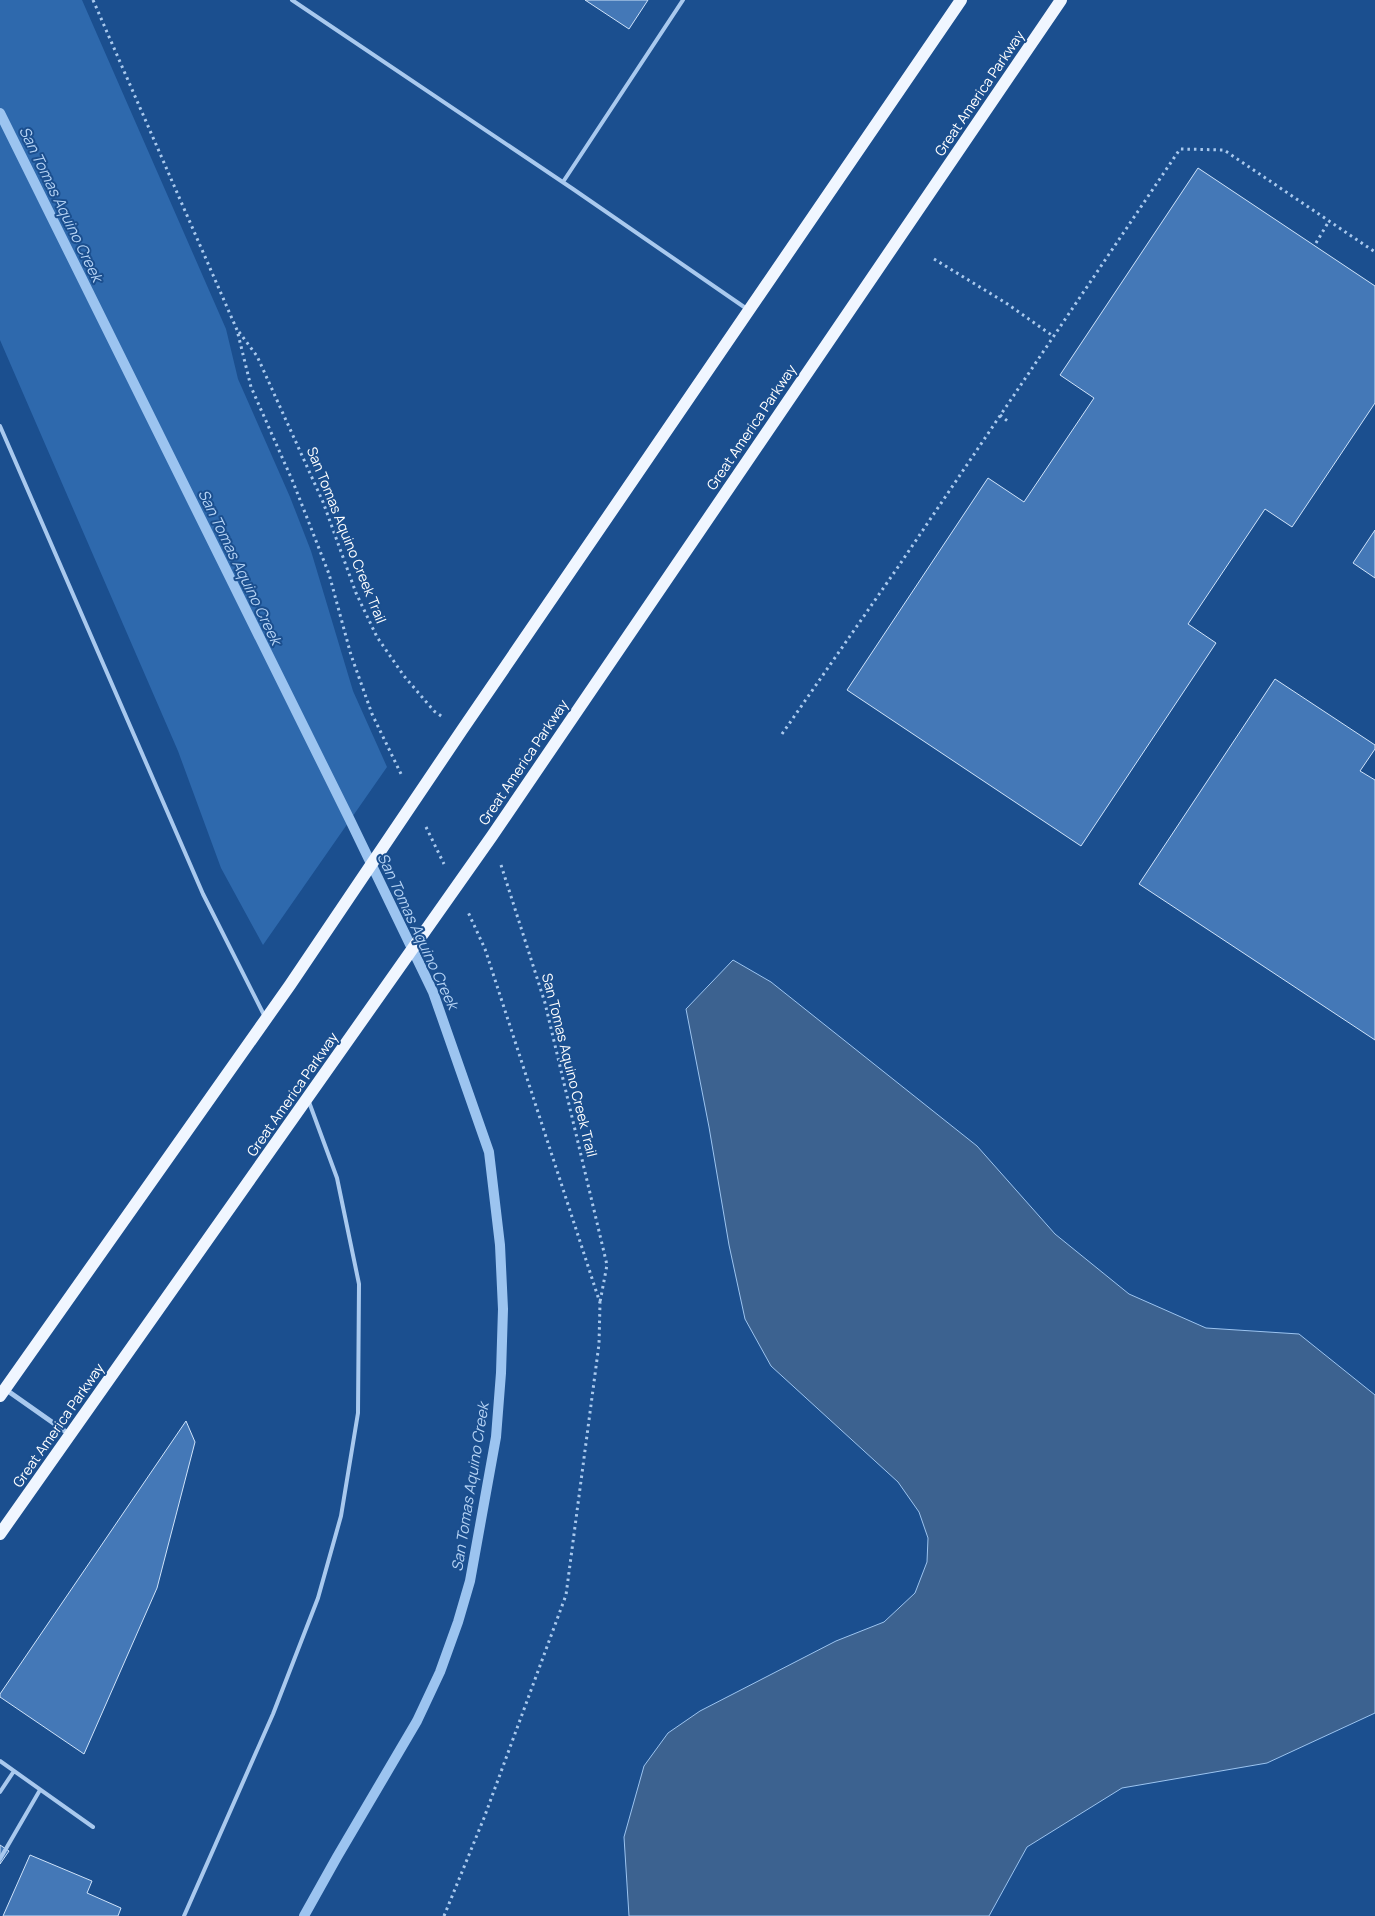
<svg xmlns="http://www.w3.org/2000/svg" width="1375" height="1916" viewBox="0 0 1375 1916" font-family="Manrope,sans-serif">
<rect width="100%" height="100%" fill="#1b4f8f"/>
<!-- green -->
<path fill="#2e69ad" d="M 0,0 L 82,0 L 226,329 L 238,379 L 290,497 L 311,551 L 353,691 L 387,767 L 263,945 L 221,868 L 178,751 L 0,340 Z"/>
<!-- water -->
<path fill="#3c6290" stroke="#9cc4f0" d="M 733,960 L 771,982 L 977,1146 L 1055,1234 L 1129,1294 L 1206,1328 L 1299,1334 L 1375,1395 L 1375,1713 L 1267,1763 L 1122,1788 L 1027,1847 L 989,1916 L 629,1916 L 624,1837 L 644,1766 L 668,1733 L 700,1711 L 836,1641 L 884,1622 L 915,1593 L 927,1562 L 928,1538 L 919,1512 L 898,1482 L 771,1366 L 745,1319 L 729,1245 L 709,1127 L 686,1009 Z"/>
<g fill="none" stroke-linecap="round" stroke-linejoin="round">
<!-- stream -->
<path stroke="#9cc4f0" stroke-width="10" d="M 0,113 L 350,820 L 433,992 L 489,1152 L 500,1245 L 503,1309 L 501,1373 L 496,1437 L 470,1581 L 458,1622 L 440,1672 L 417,1721 L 337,1857 L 304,1916"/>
</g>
<!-- building -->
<path fill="#4478b7" stroke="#cfe3fa" d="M 585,0 L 648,0 L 629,29 Z
M 1198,168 L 1375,286 L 1375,403 L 1292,527 L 1265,509 L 1188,624 L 1216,643 L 1081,846 L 847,690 L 988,478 L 1024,502 L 1094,398 L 1060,375 Z
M 1375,530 L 1375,578 L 1353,563 Z
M 1275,679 L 1375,745 L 1375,749 L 1360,771 L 1375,780 L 1375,1040 L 1139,884 Z
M 186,1421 L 195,1442 L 157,1588 L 84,1754 L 0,1697 L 0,1694 Z
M 0,1845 L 9,1851 L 0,1864 Z
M 30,1855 L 92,1881 L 87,1893 L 121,1908 L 118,1916 L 3,1916 Z"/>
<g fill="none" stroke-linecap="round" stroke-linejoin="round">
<!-- path -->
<path stroke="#a9c9ee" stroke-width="3" stroke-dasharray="2.5 4" stroke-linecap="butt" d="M 93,0 L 237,330 L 251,387 L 293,482 L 329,574 L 351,655 L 372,714 L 402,776
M 1316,243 L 1329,221
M 934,259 L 1006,303 L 1053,336
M 239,332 L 257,356 L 323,502 L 356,593 L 377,637 L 404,676 L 434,711 L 444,718
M 1000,415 L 1010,423
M 782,734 L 898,567 L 1180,149 L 1224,150 L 1375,252
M 426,827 L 444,864
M 501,865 L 545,1003 L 607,1265 L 600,1302
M 444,1916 L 484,1818 L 566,1595 L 599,1344 L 600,1303 L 485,949 L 468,912"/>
<!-- lane -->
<path stroke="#a9c9ee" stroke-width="4" d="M 292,0 L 573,189 L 747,309
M 563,182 L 683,0
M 0,426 L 203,894 L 265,1017
M 0,1761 L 93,1827
M 0,1792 L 14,1771
M 0,1859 L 40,1790
M 184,1916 L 273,1714 L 318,1598 L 341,1516 L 358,1413 L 359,1284 L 337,1178 L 309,1102"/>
<!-- street -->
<path stroke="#a9c9ee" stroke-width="5" d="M 5,1389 L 69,1434"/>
<!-- primary -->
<path stroke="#f0f6ff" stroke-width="12" d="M 0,1396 L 290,985 L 462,730 L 961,0
M 0,1534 L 492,836 L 1061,0"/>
</g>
<g text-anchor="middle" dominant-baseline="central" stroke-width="4" stroke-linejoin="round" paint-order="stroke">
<!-- street labels -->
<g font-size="14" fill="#fff" stroke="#1b4f8f">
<text transform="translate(979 93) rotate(-56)">Great America Parkway</text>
<text transform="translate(751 427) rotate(-56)">Great America Parkway</text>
<text transform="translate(347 535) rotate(68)">San Tomas Aquino Creek Trail</text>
<text transform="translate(523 762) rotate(-56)">Great America Parkway</text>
<text transform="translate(570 1065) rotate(76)">San Tomas Aquino Creek Trail</text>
<text transform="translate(292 1094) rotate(-55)">Great America Parkway</text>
<text transform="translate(58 1425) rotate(-55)">Great America Parkway</text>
</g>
<!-- water labels -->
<g font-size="15" font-style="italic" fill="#b5d3f5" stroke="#1b4f8f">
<text transform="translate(61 204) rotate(64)">San Tomas Aquino Creek</text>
<text transform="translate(240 567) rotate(64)">San Tomas Aquino Creek</text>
<text transform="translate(418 931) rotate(65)">San Tomas Aquino Creek</text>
<text transform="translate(470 1487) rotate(-81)">San Tomas Aquino Creek</text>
</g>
</g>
</svg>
